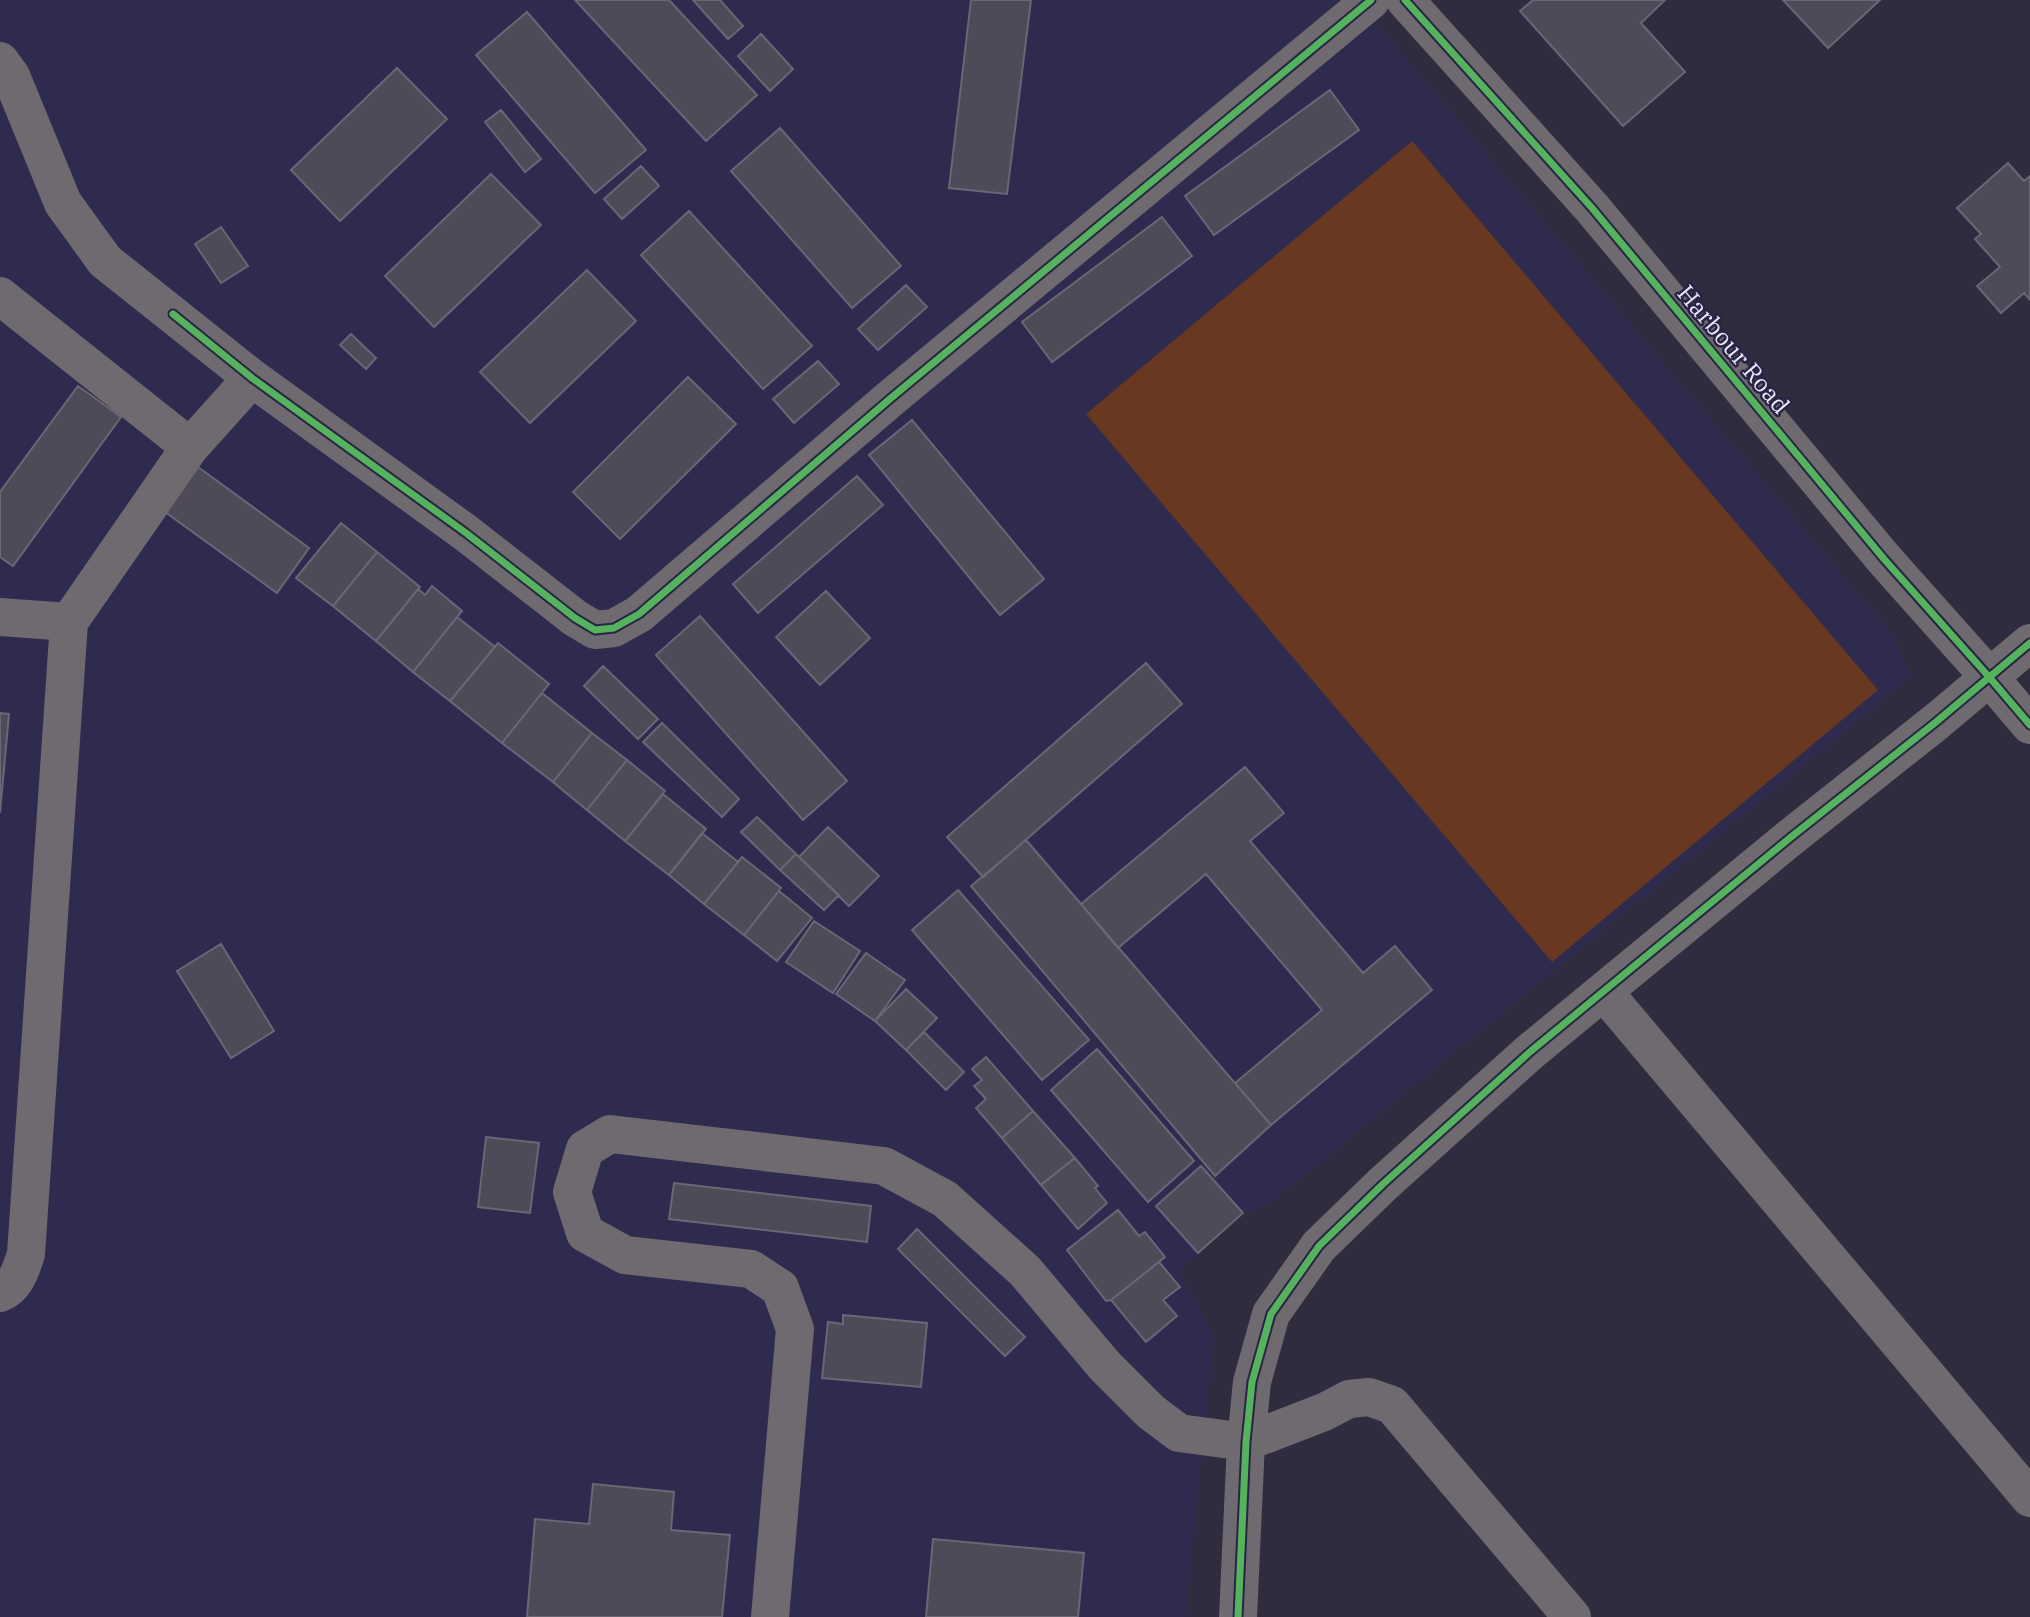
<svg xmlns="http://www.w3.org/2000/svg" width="2030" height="1617" viewBox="0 0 2030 1617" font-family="'IBM Plex Serif',serif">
<rect width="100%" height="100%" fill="#2e2c3e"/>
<!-- built -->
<path fill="#2f2b4f" d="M 0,0 L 1395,0 L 1373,20 L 1893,635 L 1911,677 L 1274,1200 L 1258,1209 L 1243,1213 L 1178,1272 L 1214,1336 L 1185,1617 L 0,1617 Z"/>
<!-- green -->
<path fill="#693821" d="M 1412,141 L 1878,690 L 1552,962 L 1086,414 Z"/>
<!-- building -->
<path fill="#4e4a58" stroke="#6a6675" stroke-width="2" d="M 575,0 L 669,0 L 757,95 L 706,141 Z
M 693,0 L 720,0 L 743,26 L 728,39 Z
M 971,0 L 1031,0 L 1007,194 L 949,188 Z
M 1533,0 L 1665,0 L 1641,23 L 1685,72 L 1623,126 L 1520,11 Z
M 1783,0 L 1880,0 L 1828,48 Z
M 527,12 L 646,150 L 595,193 L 476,55 Z
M 761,34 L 793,69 L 770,91 L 738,56 Z
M 397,68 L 447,119 L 340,221 L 291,170 Z
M 1330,90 L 1359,130 L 1214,235 L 1185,196 Z
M 501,110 L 541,159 L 525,172 L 485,122 Z
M 780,128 L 901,266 L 852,308 L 731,171 Z
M 2008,163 L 2024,181 L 2030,176 L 2030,300 L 2024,293 L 2001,313 L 1977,286 L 2000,267 L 1975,239 L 1981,234 L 1957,208 Z
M 641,166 L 659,186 L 622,219 L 604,199 Z
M 491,174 L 541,225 L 434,327 L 385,276 Z
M 689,211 L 812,346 L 763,389 L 641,255 Z
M 1162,217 L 1192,256 L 1052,362 L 1022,322 Z
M 221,227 L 248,266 L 221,283 L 195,244 Z
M 587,270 L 636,321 L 530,423 L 480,372 Z
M 906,285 L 927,307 L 878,350 L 858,329 Z
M 351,334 L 376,358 L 366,369 L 340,345 Z
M 818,361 L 839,384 L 794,423 L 773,399 Z
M 688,377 L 736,424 L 620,539 L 573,492 Z
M 78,386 L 121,417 L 13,566 L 0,557 L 0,492 Z
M 912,420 L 1044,579 L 1000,615 L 869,455 Z
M 198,467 L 309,548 L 277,593 L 165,512 Z
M 857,476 L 883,505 L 758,613 L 733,584 Z
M 341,523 L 377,552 L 333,606 L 296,578 Z
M 377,552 L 420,587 L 376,641 L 333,606 Z
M 432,586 L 462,611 L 413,672 L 376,641 L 418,589 L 425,595 Z
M 826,591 L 870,638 L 820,685 L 776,637 Z
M 700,616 L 847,781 L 803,820 L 656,655 Z
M 457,617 L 495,647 L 450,701 L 413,672 Z
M 498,643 L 549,684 L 502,743 L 450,701 Z
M 1146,663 L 1182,704 L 983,877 L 947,837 Z
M 603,666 L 658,719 L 638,739 L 584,686 Z
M 542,693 L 592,733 L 553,782 L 502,743 Z
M 0,713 L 9,714 L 0,813 Z
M 662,723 L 739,799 L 722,817 L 643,742 Z
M 592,733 L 627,760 L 587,810 L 553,782 Z
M 627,760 L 665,791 L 625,841 L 587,810 Z
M 1245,767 L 1284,813 L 1250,841 L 1363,973 L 1395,946 L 1432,990 L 1271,1125 L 1235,1083 L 1322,1010 L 1206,874 L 1118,948 L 1081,904 Z
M 663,794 L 706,829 L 669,875 L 625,841 Z
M 757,817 L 796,854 L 780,870 L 741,832 Z
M 828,827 L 879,876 L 849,906 L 799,857 Z
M 702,833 L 738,862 L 704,904 L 669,875 Z
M 1026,840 L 1271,1125 L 1215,1176 L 971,886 Z
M 796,854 L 839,895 L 824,910 L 780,870 Z
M 742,857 L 781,888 L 744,935 L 704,904 Z
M 958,890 L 1089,1040 L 1042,1080 L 912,930 Z
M 779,891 L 812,918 L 777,961 L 744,935 Z
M 814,921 L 860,951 L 833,993 L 786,962 Z
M 221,944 L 274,1031 L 231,1058 L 177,971 Z
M 866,953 L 905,980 L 875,1021 L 836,994 Z
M 906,989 L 937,1018 L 906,1050 L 875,1021 Z
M 924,1032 L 964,1072 L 946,1090 L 906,1050 Z
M 1097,1049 L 1194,1161 L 1148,1202 L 1051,1090 Z
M 986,1057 L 1033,1111 L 1002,1138 L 976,1108 L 986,1099 L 974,1086 L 982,1080 L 972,1069 Z
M 1033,1111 L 1075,1158 L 1041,1185 L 1002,1138 Z
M 486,1137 L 539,1143 L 530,1213 L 478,1207 Z
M 1075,1158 L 1098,1186 L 1095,1188 L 1107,1203 L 1078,1229 L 1041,1185 Z
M 1201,1166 L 1243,1213 L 1198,1253 L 1156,1206 Z
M 674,1183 L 871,1206 L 867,1242 L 669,1219 Z
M 1118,1210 L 1139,1236 L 1145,1232 L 1165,1257 L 1111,1300 L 1106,1301 L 1067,1250 Z
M 917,1229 L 1025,1337 L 1005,1356 L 898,1249 Z
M 1159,1262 L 1180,1287 L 1163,1300 L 1177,1316 L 1146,1342 L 1111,1300 Z
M 843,1315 L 927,1323 L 921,1387 L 822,1378 L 828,1322 L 843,1324 Z
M 593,1484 L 674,1492 L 671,1530 L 730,1535 L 722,1617 L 527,1617 L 535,1519 L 589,1524 Z
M 933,1539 L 1084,1553 L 1078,1617 L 926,1617 Z"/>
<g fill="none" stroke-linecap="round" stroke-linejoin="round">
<!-- minor -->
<path stroke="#6f6a6f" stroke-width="38" d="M 1405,0 L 1592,208 L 1884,559 L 1990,678 L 2030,725
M 0,61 L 11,76 L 63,203 L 105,261 L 252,378 L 466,533 L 575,618 L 595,630 L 614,628 L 639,614 L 891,398 L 1371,0
M 0,296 L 190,447
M 0,617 L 69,622
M 1604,992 L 2030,1498
M 0,1293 C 16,1287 21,1269 26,1254 L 69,622 L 190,447 L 252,378
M 770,1617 L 795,1329 L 780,1288 L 751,1269 L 625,1255 L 585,1233 L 572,1192 L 585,1149 L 610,1134 L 884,1166 L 945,1199 L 1025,1271 L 1104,1365 L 1151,1412 L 1179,1433 L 1246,1442 L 1324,1412 L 1349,1399 L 1369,1397 L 1392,1405 L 1572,1617
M 1238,1617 L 1246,1442 L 1252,1382 L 1271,1314 L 1319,1246 L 1383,1184 L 1531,1051 L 1791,837 L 1936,722 L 2030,643"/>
<!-- cycleway casing -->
<g stroke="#282545" stroke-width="11">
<path id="cycleway" d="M 1405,0 L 1592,208 L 1884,559 L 1990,678 L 2030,725
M 173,314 L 252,378 L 466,533 L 575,618 L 595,630 L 614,628 L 639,614 L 891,398 L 1371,0
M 1238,1617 L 1246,1442 L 1252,1382 L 1271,1314 L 1319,1246 L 1383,1184 L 1531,1051 L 1791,837 L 1936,722 L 2030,643"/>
</g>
<!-- cycleway -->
<use href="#cycleway" stroke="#56b35d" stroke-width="7"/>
</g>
<g text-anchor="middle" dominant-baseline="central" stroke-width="5" stroke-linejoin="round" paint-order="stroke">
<!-- street labels -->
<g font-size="24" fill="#e8e7fd" stroke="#282545">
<text transform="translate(1734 349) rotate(50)">Harbour Road</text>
</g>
</g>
</svg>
